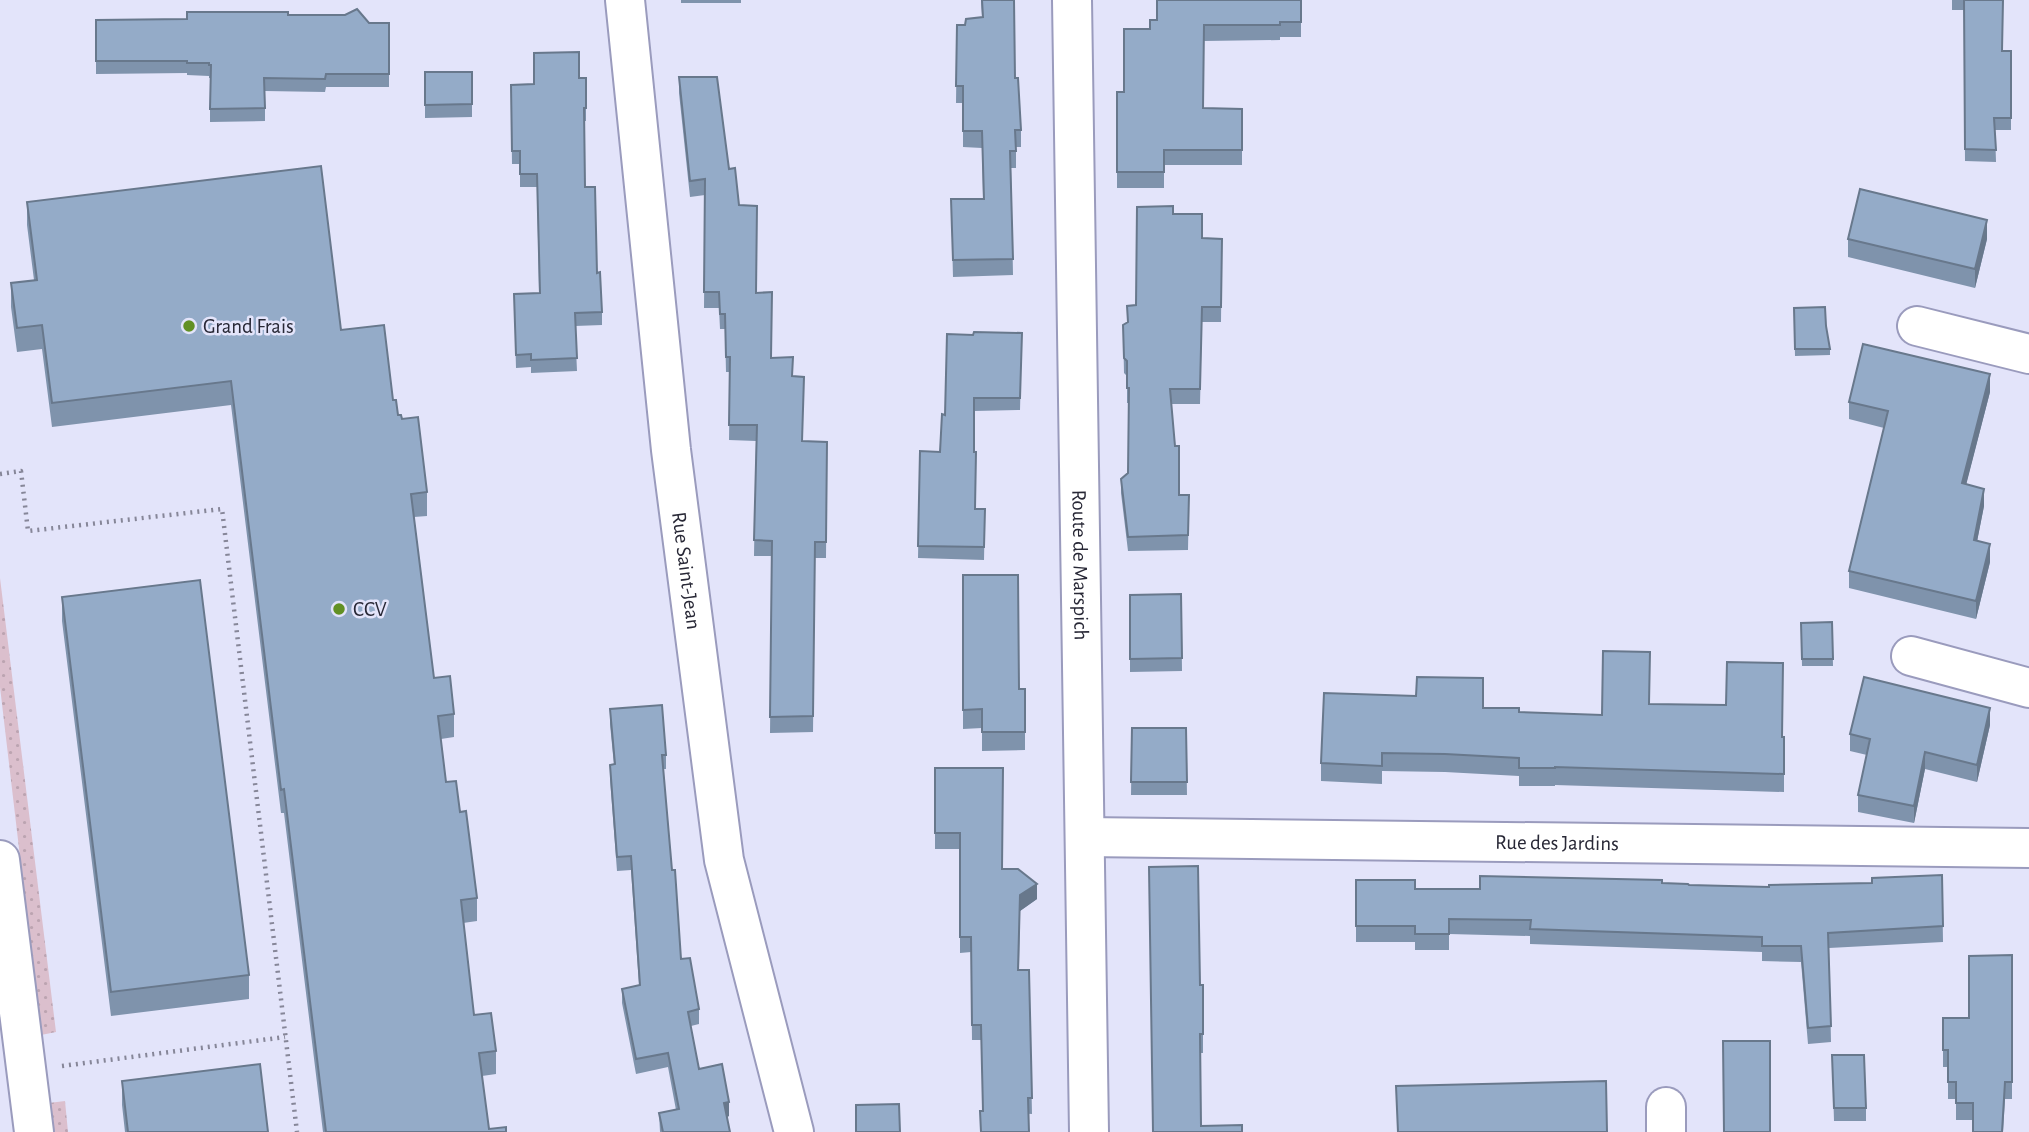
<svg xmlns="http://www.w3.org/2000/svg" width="2029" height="1132" viewBox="0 0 2029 1132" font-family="'Alegreya Sans',sans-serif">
<defs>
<pattern id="grass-dots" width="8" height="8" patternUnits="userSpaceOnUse" patternTransform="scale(1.75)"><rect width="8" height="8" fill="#dbbfcd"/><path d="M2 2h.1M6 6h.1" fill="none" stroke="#bca4b1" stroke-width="1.8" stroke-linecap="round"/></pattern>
</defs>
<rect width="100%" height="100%" fill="#e3e4fa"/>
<!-- grass -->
<path fill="url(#grass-dots)" d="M 0,578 L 56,1032 L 41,1035 L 0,687 Z
M 65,1101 L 68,1132 L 53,1132 L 49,1103 Z"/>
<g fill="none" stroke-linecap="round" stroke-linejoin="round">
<!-- minor casing -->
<g stroke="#9a9bbd" stroke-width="42">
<g id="minor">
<path id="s1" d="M 625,0 L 671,450 L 724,860 L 794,1132"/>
<path d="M 1917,326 L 2029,354"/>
<path d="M 1911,656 L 2029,688"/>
<path id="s2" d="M 1085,837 L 2029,848"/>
<path d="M 0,860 L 34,1132"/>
<path d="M 1666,1107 L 1666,1132"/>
</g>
</g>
<!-- major casing -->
<g stroke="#9a9bbd" stroke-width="42">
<g id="major">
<path id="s3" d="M 1072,0 L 1089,1132"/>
</g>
</g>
<!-- path -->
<path stroke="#868698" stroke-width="4.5" stroke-dasharray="2 5" stroke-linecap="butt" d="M 0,474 L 21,471 L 28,531 L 222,509 L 297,1132
M 62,1066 L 285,1037"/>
<!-- minor -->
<use href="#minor" stroke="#fff" stroke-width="38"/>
<!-- major -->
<use href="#major" stroke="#fff" stroke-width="38"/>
</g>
<!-- wall -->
<path fill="#7f93ac" d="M 681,0 L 741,0 L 741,3 L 681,3 Z
M 981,0 L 1014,0 L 1015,78 L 1021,130 L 1021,147 L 1016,147 L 1016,168 L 1011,168 L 1013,275 L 953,277 L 951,199 L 983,199 L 982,148 L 963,147 L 963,103 L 956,103 L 957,25 L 965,25 L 982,17 Z
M 1301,0 L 1301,37 L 1280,37 L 1280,40 L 1204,41 L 1203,108 L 1242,109 L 1242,165 L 1164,165 L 1164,188 L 1117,188 L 1117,92 L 1124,92 L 1150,29 Z
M 1952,0 L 2003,0 L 2002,51 L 2011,51 L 2011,130 L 1995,130 L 1996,162 L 1965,161 L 1964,10 L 1952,10 Z
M 187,19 L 389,23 L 389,87 L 326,87 L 325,92 L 265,91 L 265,121 L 210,122 L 210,78 L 209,78 L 209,76 L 187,75 L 187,73 L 96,74 L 96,20 Z
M 425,72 L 472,72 L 472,117 L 425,118 Z
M 679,77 L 729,169 L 739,205 L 756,293 L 771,358 L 792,376 L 803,441 L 827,442 L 826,558 L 815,558 L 813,732 L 770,733 L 772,556 L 754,556 L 756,441 L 729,440 L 730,372 L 726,372 L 725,329 L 720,329 L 719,308 L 704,308 L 705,195 L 690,197 L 679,93 Z
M 579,78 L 586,78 L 586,121 L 584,121 L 585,187 L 597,273 L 602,312 L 602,325 L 575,326 L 577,371 L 531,373 L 531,367 L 516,368 L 514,294 L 539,293 L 537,187 L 520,187 L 520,164 L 512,164 L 511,85 L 534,84 Z
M 27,202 L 341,330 L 393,400 L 398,415 L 402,419 L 427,492 L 427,516 L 414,517 L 434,678 L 454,714 L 454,737 L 441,739 L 446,782 L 460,812 L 477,898 L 477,921 L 463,923 L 474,1015 L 496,1051 L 496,1074 L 482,1076 L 489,1129 L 506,1132 L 323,1132 L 284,813 L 281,813 L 231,405 L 52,427 L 42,349 L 17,352 L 11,307 L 11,283 L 34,280 L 27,225 Z
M 1173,214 L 1202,238 L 1222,239 L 1221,322 L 1202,322 L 1200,404 L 1171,404 L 1179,495 L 1189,495 L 1188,550 L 1128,551 L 1121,493 L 1121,479 L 1128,473 L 1129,403 L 1127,403 L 1127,376 L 1124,373 L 1123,325 L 1127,322 L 1136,305 Z
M 1848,239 L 1987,239 L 1975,288 L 1848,257 Z
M 1794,308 L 1826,326 L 1830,349 L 1830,355 L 1795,356 Z
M 1022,333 L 1020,410 L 974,411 L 975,509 L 985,509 L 984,560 L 918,558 L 920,451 L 940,452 L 973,335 Z
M 1990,392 L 1966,484 L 1984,506 L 1977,541 L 1990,562 L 1976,619 L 1849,588 L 1849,571 L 1884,428 L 1849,419 L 1849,402 Z
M 963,575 L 1019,689 L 1025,689 L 1025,750 L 982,751 L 982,728 L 963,729 Z
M 1181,594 L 1182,671 L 1130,672 L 1130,595 Z
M 62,597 L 249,975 L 249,999 L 111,1016 L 62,621 Z
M 1832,622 L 1833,666 L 1802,666 L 1801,623 Z
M 1649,704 L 1784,737 L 1784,792 L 1555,785 L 1555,786 L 1519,786 L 1519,776 L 1445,772 L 1382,771 L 1382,784 L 1321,781 L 1321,763 L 1483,708 L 1519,712 L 1602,715 Z
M 610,709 L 666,755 L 666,769 L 663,769 L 672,870 L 681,959 L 699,1009 L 699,1024 L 691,1026 L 699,1069 L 729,1116 L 727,1117 L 729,1132 L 660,1132 L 659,1113 L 676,1110 L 668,1067 L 636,1074 L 622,1003 L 622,989 L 639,985 L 631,870 L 617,871 L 610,779 L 610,765 L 614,765 L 610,724 Z
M 1990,725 L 1977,782 L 1925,769 L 1914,823 L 1858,812 L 1858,795 L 1867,755 L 1850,751 L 1850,734 Z
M 1132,728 L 1186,728 L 1187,795 L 1131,795 Z
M 935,768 L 1002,869 L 1037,899 L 1020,911 L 1019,970 L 1029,970 L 1032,1114 L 983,1111 L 981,1040 L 972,1040 L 971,952 L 960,953 L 960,849 L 935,849 Z
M 1942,875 L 1943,942 L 1829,948 L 1831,1042 L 1808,1044 L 1801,962 L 1762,961 L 1762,952 L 1530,944 L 1530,936 L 1449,934 L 1449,950 L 1415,950 L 1415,942 L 1356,942 L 1356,880 L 1415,889 L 1480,889 L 1662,883 L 1689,885 L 1769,887 L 1872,883 Z
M 2012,955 L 2012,1099 L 2005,1099 L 2003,1132 L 1973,1132 L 1973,1120 L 1956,1120 L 1956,1099 L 1948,1099 L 1948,1067 L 1943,1067 L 1943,1018 L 1969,1018 Z
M 1200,985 L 1203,1034 L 1203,1053 L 1200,1053 L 1201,1126 L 1153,1132 Z
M 1832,1055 L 1866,1108 L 1866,1121 L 1834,1121 Z
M 122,1081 L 268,1132 L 125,1132 L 122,1105 Z"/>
<!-- shaded-wall -->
<path fill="#68788c" d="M 1987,220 L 1987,239 L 1975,288 L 1975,269 Z
M 1990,374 L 1990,392 L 1962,501 L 1962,483 Z
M 1984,489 L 1984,506 L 1974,557 L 1974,540 Z
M 1990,544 L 1990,562 L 1976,619 L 1976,601 Z
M 1990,708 L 1990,725 L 1977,782 L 1977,765 Z
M 1925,752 L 1925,769 L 1914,823 L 1914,806 Z
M 1037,884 L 1037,899 L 1020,911 L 1020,895 Z
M 729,1102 L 729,1116 L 724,1118 L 724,1103 Z"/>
<!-- building -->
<path fill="#94abc8" stroke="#68788c" stroke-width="2" d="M 982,0 L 1014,0 L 1015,78 L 1018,78 L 1021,130 L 1015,130 L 1016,151 L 1010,151 L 1013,259 L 953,260 L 951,199 L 984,199 L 982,131 L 963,131 L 963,86 L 956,86 L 957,25 L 965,25 L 966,19 L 983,17 Z
M 1157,0 L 1301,0 L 1301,22 L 1280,22 L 1280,25 L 1204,25 L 1203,108 L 1242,109 L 1242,150 L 1164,150 L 1164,172 L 1117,172 L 1117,92 L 1124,92 L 1124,29 L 1150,29 L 1150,20 L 1157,20 Z
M 1964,0 L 2003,0 L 2002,51 L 2011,51 L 2011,118 L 1994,118 L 1996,150 L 1965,149 Z
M 357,9 L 369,23 L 389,23 L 389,74 L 326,74 L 325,79 L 264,78 L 265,108 L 210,109 L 211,65 L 209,65 L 209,63 L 187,63 L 187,61 L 96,61 L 96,20 L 187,19 L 187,12 L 288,12 L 288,15 L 345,15 Z
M 579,52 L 579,78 L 586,78 L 586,108 L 584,108 L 585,187 L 595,187 L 597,273 L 600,272 L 602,312 L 575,313 L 577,358 L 531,360 L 531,354 L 516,355 L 514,294 L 540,293 L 537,174 L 520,174 L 520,151 L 512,151 L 511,85 L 534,84 L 534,53 Z
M 425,72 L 472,72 L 472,104 L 425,105 Z
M 679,77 L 717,77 L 729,169 L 735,168 L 739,205 L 757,206 L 756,293 L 772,292 L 771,358 L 793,357 L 792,376 L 804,377 L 802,441 L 827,442 L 826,542 L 815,542 L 813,716 L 770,717 L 772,541 L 754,540 L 757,425 L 729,425 L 730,357 L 726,357 L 725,314 L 720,314 L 719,292 L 704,292 L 705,179 L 690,181 Z
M 321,166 L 341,330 L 384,325 L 393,400 L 396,400 L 398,415 L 401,415 L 402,419 L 418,417 L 427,492 L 411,494 L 434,678 L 450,676 L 454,714 L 438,716 L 446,782 L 456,781 L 460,812 L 466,811 L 477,898 L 461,900 L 474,1015 L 491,1013 L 496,1051 L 479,1053 L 489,1129 L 506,1127 L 506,1132 L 326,1132 L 284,789 L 281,790 L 231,381 L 52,403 L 42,325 L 17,328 L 11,283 L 37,280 L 27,202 Z
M 1860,189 L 1987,220 L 1975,269 L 1848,239 Z
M 1173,206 L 1173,214 L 1202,214 L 1202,238 L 1222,239 L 1221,307 L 1202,307 L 1200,389 L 1170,389 L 1175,446 L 1179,446 L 1179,495 L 1189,495 L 1188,535 L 1128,537 L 1121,479 L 1128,473 L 1129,388 L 1127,388 L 1127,361 L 1124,358 L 1123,325 L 1128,322 L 1127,306 L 1136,305 L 1137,207 Z
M 1825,307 L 1826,326 L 1830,349 L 1795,349 L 1794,308 Z
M 974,332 L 1022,333 L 1020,398 L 974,398 L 974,452 L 976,452 L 975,509 L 985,509 L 984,547 L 918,546 L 920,451 L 940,452 L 942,414 L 945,415 L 947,334 L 973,335 Z
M 1863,344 L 1990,374 L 1962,483 L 1984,489 L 1974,540 L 1990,544 L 1976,601 L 1849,571 L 1888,411 L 1849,402 Z
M 963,575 L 1018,575 L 1019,689 L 1025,689 L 1025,732 L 982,732 L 982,709 L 963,710 Z
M 200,580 L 249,975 L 111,992 L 62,597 Z
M 1181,594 L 1182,658 L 1130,659 L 1130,595 Z
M 1832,622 L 1833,659 L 1802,659 L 1801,623 Z
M 1603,651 L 1650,652 L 1649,704 L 1726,705 L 1727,662 L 1783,663 L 1782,737 L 1784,737 L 1784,774 L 1555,767 L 1555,768 L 1519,768 L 1519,758 L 1445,754 L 1382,753 L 1382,766 L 1321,763 L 1324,693 L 1416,696 L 1417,677 L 1483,678 L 1483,708 L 1519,708 L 1519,712 L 1602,715 Z
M 1864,677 L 1990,708 L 1977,765 L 1925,752 L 1914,806 L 1858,795 L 1870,739 L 1850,734 Z
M 662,705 L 666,755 L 662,755 L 672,870 L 675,870 L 681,959 L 690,958 L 699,1009 L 688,1012 L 699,1069 L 722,1064 L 729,1102 L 724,1103 L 730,1132 L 663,1132 L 659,1113 L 679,1109 L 668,1053 L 636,1059 L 622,989 L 640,985 L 631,856 L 617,857 L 610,765 L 615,764 L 610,709 Z
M 1132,728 L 1186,728 L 1187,782 L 1131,782 Z
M 935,768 L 1003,768 L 1002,869 L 1018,869 L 1037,884 L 1020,895 L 1018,970 L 1029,970 L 1032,1098 L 1028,1098 L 1029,1132 L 981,1132 L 980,1111 L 983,1111 L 981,1025 L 972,1025 L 971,937 L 960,937 L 960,833 L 935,833 Z
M 1198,866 L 1200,985 L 1203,985 L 1203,1034 L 1200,1034 L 1201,1126 L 1242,1125 L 1242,1132 L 1153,1132 L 1149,867 Z
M 1942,875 L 1943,926 L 1828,933 L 1831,1026 L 1808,1028 L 1801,946 L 1762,946 L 1762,937 L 1530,929 L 1531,920 L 1449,919 L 1449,934 L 1415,934 L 1415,926 L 1356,926 L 1356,880 L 1415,880 L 1415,889 L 1480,889 L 1480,876 L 1662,880 L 1662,883 L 1688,884 L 1689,885 L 1769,887 L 1769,885 L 1872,883 L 1872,878 Z
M 2012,955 L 2012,1082 L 2005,1082 L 2002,1132 L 1973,1132 L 1973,1103 L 1956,1103 L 1956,1082 L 1948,1082 L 1948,1050 L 1943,1050 L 1943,1018 L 1969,1018 L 1969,956 Z
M 1723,1041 L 1770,1041 L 1770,1132 L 1724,1132 Z
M 1832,1055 L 1864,1055 L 1866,1108 L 1834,1108 Z
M 260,1064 L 268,1132 L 128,1132 L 122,1081 Z
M 1606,1081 L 1607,1132 L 1398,1132 L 1396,1086 Z
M 899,1104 L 900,1132 L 856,1132 L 856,1105 Z"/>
<!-- markers -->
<g fill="#629024" stroke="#e3e4fa" stroke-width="2.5">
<circle cx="189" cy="326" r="7"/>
<circle cx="339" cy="609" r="7"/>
</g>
<g text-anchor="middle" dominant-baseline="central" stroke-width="5" stroke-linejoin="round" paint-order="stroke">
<!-- poi labels -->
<g font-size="21" fill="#282836" stroke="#e3e4fa" text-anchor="start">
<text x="203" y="326">Grand Frais</text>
<text x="353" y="609">CCV</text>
</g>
<!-- street labels -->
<g font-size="21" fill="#282836" stroke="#e3e4fa">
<text stroke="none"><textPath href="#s3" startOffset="565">Route de Marspich</textPath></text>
<text stroke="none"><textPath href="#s1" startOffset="574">Rue Saint-Jean</textPath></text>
<text stroke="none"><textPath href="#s2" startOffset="472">Rue des Jardins</textPath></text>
</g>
</g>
</svg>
